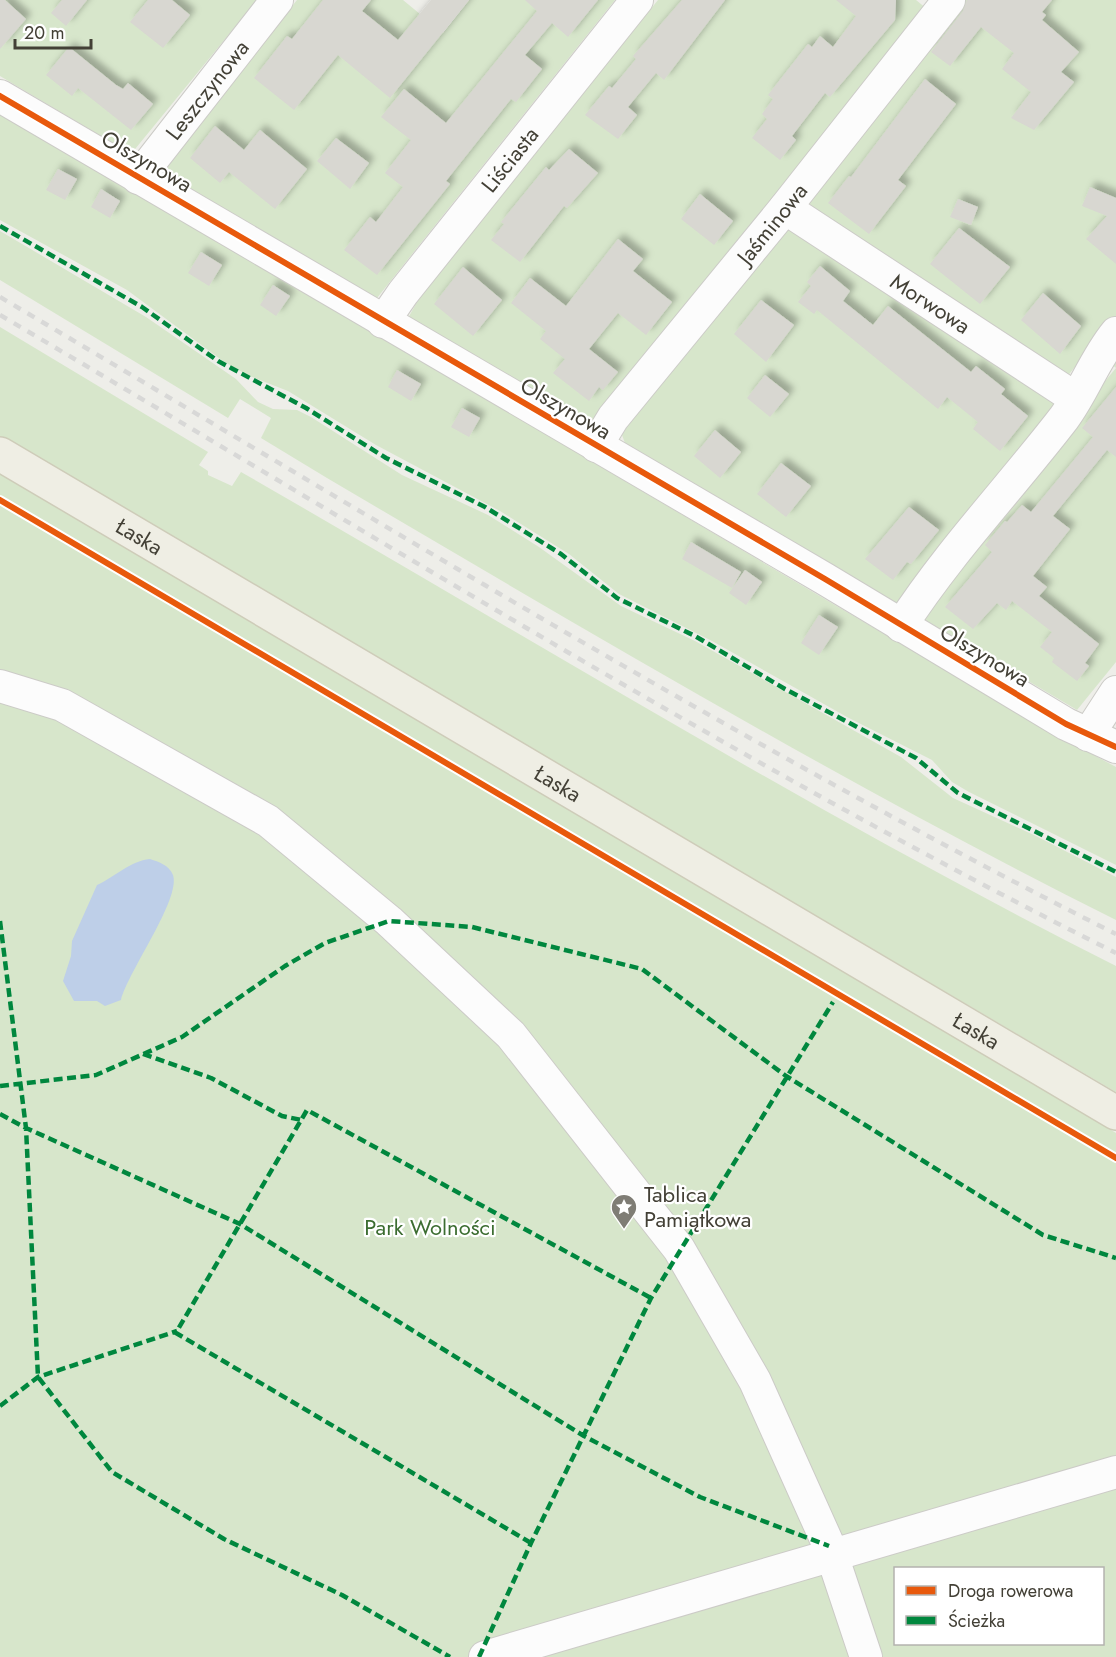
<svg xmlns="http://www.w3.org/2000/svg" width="1116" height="1657" viewBox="0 0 1116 1657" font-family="Jost,sans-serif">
<defs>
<filter id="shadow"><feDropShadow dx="5.5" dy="-5.5" stdDeviation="3" flood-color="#0004"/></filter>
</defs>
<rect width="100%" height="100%" fill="#eeeee9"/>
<!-- green -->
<path fill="#d7e6cb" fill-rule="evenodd" d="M 0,0 L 257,0 L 131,154 L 0,76 Z
M 297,0 L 403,0 L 443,33 L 469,0 L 615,0 L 377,298 L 164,173 L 184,141 Z
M 658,0 L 916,0 L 927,9 L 593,426 L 408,318 L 421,295 Z
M 964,0 L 1116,0 L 1116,316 L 1066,378 L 809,209 L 808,198 Z
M 0,112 L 1045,729 L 1116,767 L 1116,865 L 969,792 L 952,782 L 932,760 L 847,717 L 712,641 L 619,594 L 569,554 L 500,511 L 376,445 L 288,391 L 247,375 L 223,361 L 127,290 L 0,220 Z
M 786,222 L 1058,402 L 900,606 L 626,446 L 622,435 L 638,408 Z
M 0,231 L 146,317 L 236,379 L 258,402 L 273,409 L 297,410 L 311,417 L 402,475 L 488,515 L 539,547 L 621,606 L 695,641 L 901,757 L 953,798 L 1036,836 L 1116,877 L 1116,920 C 846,785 587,631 327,478 L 261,438 L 271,418 L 240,399 L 228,418 L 0,280 Z
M 0,327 L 208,452 L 199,465 L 208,471 L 208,475 L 232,486 L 241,472 C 532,639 816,815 1116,966 L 1116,1092 L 0,436 Z
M 1116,349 L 1116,662 L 1077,710 L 920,617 L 1018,486 L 1116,368 L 1107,360 Z
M 0,472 L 1116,1133 L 1116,1657 L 0,1657 ZM 896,1568 L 1102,1568 L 1102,1644 L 896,1644 Z"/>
<!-- water -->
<path fill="#becfe8" d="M 150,859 C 159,862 169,865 173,875 C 181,899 129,970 121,1000 L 105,1006 L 97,1001 L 74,1001 L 63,981 L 71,956 L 72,941 L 97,885 C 115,877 130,861 150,859 Z"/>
<!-- building -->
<path fill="#d8d7d1" filter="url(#shadow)" d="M 0,0 L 5,0 L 26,19 L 0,49 Z
M 62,0 L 87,0 L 66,26 L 51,13 Z
M 148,0 L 172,0 L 190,15 L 163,48 L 130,22 Z
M 323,0 L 371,0 L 362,11 L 398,40 L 431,0 L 469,0 L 390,98 L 338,55 L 294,110 L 254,78 L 287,36 L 292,39 Z
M 525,0 L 598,0 L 568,37 L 552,23 L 525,55 L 542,69 L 516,102 L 511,99 L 446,181 L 450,184 L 377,275 L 344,250 L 370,217 L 376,222 L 403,187 L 385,173 L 411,140 L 381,117 L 404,89 L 446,123 L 537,11 Z
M 682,0 L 725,0 L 664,80 L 656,73 L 628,107 L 637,115 L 618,139 L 585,115 L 609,86 L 612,88 L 636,59 L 633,56 Z
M 836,0 L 896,0 L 895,20 L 830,97 L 825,93 L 792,136 L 796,140 L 780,160 L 752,138 L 767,119 L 762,114 L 773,99 L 768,95 L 808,44 L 812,47 L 820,36 L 833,47 L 856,16 Z
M 967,0 L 1052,0 L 1042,12 L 1046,15 L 1042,20 L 1079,52 L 1061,72 L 1074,82 L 1034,130 L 1011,118 L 1031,92 L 1002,69 L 1014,53 L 981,27 L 950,66 L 931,52 L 963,11 Z
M 69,47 L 116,85 L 123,89 L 128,83 L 153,104 L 131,130 L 78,88 L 72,96 L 46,75 Z
M 925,79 L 956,104 L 898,180 L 906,186 L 869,234 L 828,203 L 849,176 L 851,177 Z
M 215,126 L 244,150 L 260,130 L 307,169 L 275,209 L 229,172 L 220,183 L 190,158 Z
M 336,138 L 369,163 L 350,189 L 317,161 Z
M 569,149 L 598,173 L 567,208 L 564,206 L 520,262 L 491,240 L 504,224 L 501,222 L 546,167 L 549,170 Z
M 58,169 L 77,179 L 65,200 L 46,190 Z
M 1090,187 L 1116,198 L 1116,264 L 1086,239 L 1107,216 L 1082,206 Z
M 101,189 L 120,201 L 110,218 L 91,207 Z
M 700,194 L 733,221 L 714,245 L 681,219 Z
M 958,199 L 978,207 L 971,225 L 950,217 Z
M 959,228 L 1010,267 L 980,304 L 930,264 Z
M 618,239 L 643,259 L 633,271 L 672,302 L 646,335 L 618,313 L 589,349 L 618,372 L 603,390 L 599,387 L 589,401 L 553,373 L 565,359 L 540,339 L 546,331 L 511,303 L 530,278 L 566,306 Z
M 201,252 L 222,265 L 209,286 L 188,273 Z
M 820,266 L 850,291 L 843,301 L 873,325 L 888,306 L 971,372 L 976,366 L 1005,389 L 1001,394 L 1028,416 L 1000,451 L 973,429 L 978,422 L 947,397 L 938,409 L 817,310 L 814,314 L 798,302 L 811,286 L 807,282 Z
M 463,267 L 502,300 L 473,336 L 434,304 Z
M 273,285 L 290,296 L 276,316 L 260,305 Z
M 1043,293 L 1081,326 L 1060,354 L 1021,320 Z
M 761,300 L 794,325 L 766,362 L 734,334 Z
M 397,370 L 421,384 L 411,401 L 388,387 Z
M 765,375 L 789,394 L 770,417 L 747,398 Z
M 1116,387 L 1116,457 L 1107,450 L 1053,516 L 1070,529 L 1033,576 L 1047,587 L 1039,596 L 1099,644 L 1085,663 L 1089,666 L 1077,681 L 1052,662 L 1054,658 L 1040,647 L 1052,632 L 1012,601 L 1006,610 L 997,603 L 973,629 L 945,607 L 992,552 L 985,545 L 1005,521 L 1007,522 L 1022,505 L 1031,512 L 1093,437 L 1082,428 Z
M 462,408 L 480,418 L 469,437 L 451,427 Z
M 715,430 L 741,452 L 720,478 L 694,456 Z
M 781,463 L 811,486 L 786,517 L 757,494 Z
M 909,507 L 939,530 L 911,564 L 907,562 L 893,580 L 865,559 Z
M 691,542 L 741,572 L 732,588 L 682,559 Z
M 745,570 L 762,582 L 746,605 L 729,593 Z
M 819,615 L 838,627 L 819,655 L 801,643 Z"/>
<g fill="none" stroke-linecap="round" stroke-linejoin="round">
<!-- minor casing -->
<g stroke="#cccbc7" stroke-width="34">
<g id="minor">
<path d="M 0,96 L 825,579 L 1066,724 L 1116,747"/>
<path id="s1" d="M 138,178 L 277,0"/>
<path id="s2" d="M 785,208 L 1075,398"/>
<path id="s3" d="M 383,322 L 403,293 L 637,0"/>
<path id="s4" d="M 596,446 L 613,418 L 785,208 L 949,0"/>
<path d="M 901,626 C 949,552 1010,488 1064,418 C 1084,391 1094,360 1116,333"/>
<path d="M 0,686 L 62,705 L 268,821 L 389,921 L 511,1035 L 679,1249 L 755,1381 L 829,1546 L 866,1657"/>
<path d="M 1088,735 L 1116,692"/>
<path d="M 485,1657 L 1116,1472"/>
</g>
</g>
<!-- major casing -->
<g stroke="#ceccb9" stroke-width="36">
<g id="major">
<path id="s5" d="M 0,454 L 1116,1113"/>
</g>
</g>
<!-- minor -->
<use href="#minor" stroke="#fcfcfc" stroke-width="32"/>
<!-- major -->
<use href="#major" stroke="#efeee4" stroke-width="33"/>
<!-- rail -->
<path stroke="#d8d8d7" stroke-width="4.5" stroke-dasharray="8 8" stroke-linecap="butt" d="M 0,297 C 369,515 733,741 1116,934
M 0,315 C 369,532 733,761 1116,953"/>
<!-- quiet -->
<path stroke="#00873e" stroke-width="4.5" stroke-dasharray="9 4.5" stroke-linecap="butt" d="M 0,226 L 142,307 L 218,361 L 306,408 L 386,458 L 485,507 L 561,554 L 617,598 L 695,636 L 785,689 L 916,758 L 958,793 L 1116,872
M 0,921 L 26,1128 L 38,1377 L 112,1472 L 224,1539 L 342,1595 L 450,1657
M 143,1054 L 211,1078 L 282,1116 L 302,1120
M 0,1086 L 96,1075 L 182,1037 L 285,966 L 325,943 L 389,921 L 472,927 L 642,969 L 786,1076 L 1043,1235 L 1116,1258
M 0,1114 L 26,1128 L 240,1224 L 584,1436 L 700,1497 L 829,1546
M 0,1406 L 38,1377 L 177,1331
M 531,1543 L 176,1333 L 177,1331 L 307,1110 L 651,1298
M 479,1657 L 531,1543 L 651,1298 L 833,1002"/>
<!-- cycleway casing -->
<g stroke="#fff" stroke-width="10">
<path id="cycleway" d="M 0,96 L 825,579 L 1066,724 L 1116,747
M 0,500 L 1116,1158"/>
</g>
<!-- cycleway -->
<use href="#cycleway" stroke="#e8590c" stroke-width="6"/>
</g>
<!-- icons -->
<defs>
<g id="sight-pin" transform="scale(1.35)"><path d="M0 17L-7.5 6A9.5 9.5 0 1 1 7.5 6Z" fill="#7f7d75" stroke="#fff"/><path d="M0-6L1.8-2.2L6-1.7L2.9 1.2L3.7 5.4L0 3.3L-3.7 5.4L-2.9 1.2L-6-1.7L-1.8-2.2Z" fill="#fff"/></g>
</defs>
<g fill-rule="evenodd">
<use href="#sight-pin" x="624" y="1207"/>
</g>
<g text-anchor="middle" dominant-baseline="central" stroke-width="4.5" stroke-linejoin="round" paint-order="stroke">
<!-- street labels -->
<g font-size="22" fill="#434036" stroke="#fff">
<text stroke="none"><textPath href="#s1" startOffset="112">Leszczynowa</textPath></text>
<text stroke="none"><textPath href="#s3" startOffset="206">Liściasta</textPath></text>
<text transform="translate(147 161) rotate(30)">Olszynowa</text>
<text stroke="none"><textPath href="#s4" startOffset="284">Jaśminowa</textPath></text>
<text stroke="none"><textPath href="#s2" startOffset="174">Morwowa</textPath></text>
<text transform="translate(566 408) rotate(30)">Olszynowa</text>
<text stroke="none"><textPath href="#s5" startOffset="162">Łaska</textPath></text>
<text transform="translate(985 655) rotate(31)">Olszynowa</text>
<text stroke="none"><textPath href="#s5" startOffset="648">Łaska</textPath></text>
<text stroke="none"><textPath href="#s5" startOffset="1134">Łaska</textPath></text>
</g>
<!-- poi labels -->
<g font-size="22" fill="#434036" stroke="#fff" text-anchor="start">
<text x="644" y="1194">Tablica<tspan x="644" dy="25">Pamiątkowa</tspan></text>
</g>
<!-- park labels -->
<g font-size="22" fill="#3c6d31" stroke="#fff">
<text x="430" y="1227">Park Wolności</text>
</g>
</g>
<!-- legend -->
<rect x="894" y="1567" width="210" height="78" fill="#ffffff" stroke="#b4b3af" stroke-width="1.5"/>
<rect x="906" y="1586" width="30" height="9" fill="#e8590c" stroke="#b4b3af" stroke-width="1.5"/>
<text x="948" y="1597" font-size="18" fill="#434036">Droga rowerowa</text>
<rect x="906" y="1616" width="30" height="9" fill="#00873e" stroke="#b4b3af" stroke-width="1.5"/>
<text x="948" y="1627" font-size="18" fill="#434036">Ścieżka</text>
<!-- scale -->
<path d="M15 39v9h76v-9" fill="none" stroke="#434036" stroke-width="3"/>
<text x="24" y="39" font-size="18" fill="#434036" stroke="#ffffff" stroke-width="4.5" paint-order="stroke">20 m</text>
</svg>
